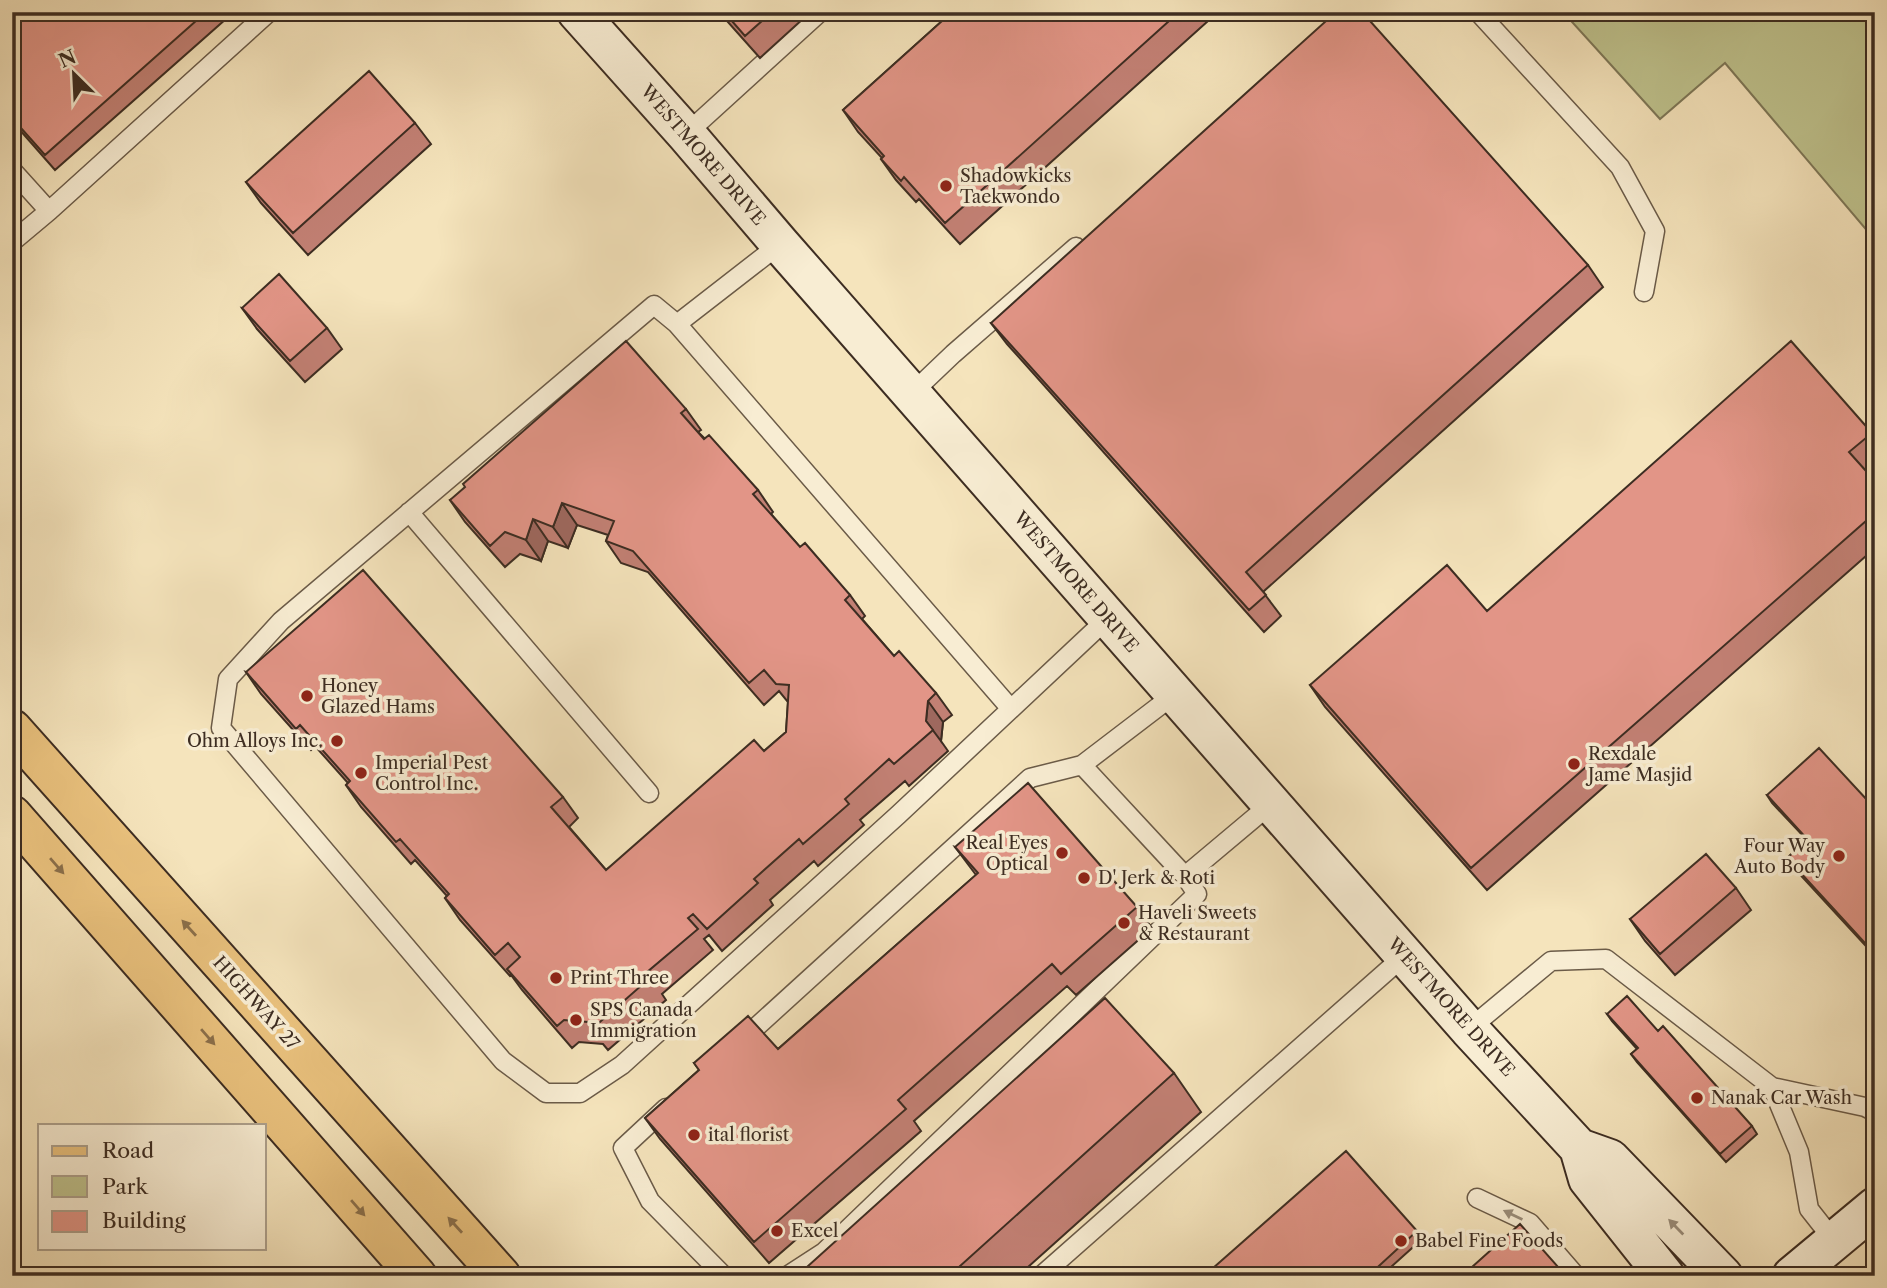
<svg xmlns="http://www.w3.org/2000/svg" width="1887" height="1288" viewBox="0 0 1887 1288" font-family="'Libre Caslon Text',serif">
<rect width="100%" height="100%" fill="#f5e4bc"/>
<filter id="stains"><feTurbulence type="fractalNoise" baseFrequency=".00286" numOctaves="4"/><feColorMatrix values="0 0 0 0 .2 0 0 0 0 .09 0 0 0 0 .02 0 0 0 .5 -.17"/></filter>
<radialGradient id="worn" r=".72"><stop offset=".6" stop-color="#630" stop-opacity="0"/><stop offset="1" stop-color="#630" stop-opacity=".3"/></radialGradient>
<!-- green -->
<path fill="#bfc38e" stroke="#7e7858" stroke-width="2" d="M 1563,12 L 1875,12 L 1875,240 L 1725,63 L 1660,119 Z"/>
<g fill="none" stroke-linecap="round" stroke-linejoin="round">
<!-- lane casing -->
<g stroke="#6b5b48" stroke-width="21">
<path id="lane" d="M 1478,12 L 1620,167 L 1655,231 L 1644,292
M 686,134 L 820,12
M 12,170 L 49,211 L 269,12
M 12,242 L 49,211
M 780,244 L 677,324 L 654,305 L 281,621 L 228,679 L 221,728 L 503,1061 L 546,1093 L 580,1093 L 622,1065 L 898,815 L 1108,618
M 677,324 L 1011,709
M 911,394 L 953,354 L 1076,247
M 409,512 L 649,793
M 1082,765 L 1185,876
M 1469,1029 L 1551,961 L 1606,959 L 1772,1087 L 1799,1152 L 1809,1209 L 1835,1242
M 742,1040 L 1030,778 L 1082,765 L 1175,694
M 1772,1087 L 1865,1107 L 1875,1112
M 666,1108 L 623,1148 L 650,1201 L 724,1276
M 1477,1198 L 1530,1223 L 1576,1276
M 787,1276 L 824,1252 L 1197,894 L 1185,876 L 1272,803
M 1041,1276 L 1404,956"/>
</g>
<!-- secondary casing -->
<g stroke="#3d2d22" stroke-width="42">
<path id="secondary" d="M 577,12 L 686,134 L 780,244 L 1469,1029 L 1579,1148 L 1610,1159 L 1723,1276
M 1579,1148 L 1588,1179 L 1665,1276
M 1792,1276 L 1875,1207"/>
</g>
<!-- primary casing -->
<g stroke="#3d2d22" stroke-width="42">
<path id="primary" d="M 12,729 L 501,1276
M 12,815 L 417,1276"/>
</g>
<!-- lane -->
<use href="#lane" stroke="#f8edd3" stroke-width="18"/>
<!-- secondary -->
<use href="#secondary" stroke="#f8edd3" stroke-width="38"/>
<!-- primary -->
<use href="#primary" stroke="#eac27e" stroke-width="38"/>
<!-- tram -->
<path stroke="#3d2d22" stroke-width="2" d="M 1870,1276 L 1875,1272"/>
</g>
<!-- wall -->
<path fill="#c28074" stroke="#3d2d22" stroke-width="2" d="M 12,12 L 223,12 L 227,18 L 55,170 L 12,121 Z
M 719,12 L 802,12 L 805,17 L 760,58 Z
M 952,12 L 1218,12 L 960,244 L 919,199 L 916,202 L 896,180 L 881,159 L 882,158 L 858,132 L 843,110 Z
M 415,123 L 431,144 L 308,255 L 261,203 L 246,182 Z
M 1588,265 L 1603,287 L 1263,592 L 1281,616 L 1264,632 L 1007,344 L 991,323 Z
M 242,308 L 327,328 L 342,349 L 305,382 L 257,329 Z
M 686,409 L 701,430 L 698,432 L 758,490 L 773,512 L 771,514 L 800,547 L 850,595 L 865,616 L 862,619 L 894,656 L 936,693 L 952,715 L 943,722 L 941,741 L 948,751 L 909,786 L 905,781 L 860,820 L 864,825 L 818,866 L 814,861 L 770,900 L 773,905 L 722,951 L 709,935 L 704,939 L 713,950 L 662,994 L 666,1000 L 608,1050 L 603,1044 L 579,1042 L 572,1048 L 522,990 L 511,975 L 510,976 L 460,920 L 445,898 L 447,896 L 415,860 L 411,864 L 361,807 L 346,785 L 348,783 L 315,746 L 311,750 L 261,694 L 246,672 L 563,797 L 578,818 L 569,827 L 606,870 L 764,751 L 786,732 L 788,702 L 779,691 L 764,705 L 648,572 L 621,563 L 606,541 L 608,535 L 577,525 L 568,548 L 548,541 L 541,561 L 520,554 L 505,567 L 465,522 L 450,500 Z
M 1872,433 L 1875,438 L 1875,465 L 1866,472 L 1875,481 L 1875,548 L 1487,890 L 1325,707 L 1310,685 L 1487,611 Z
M 1875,794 L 1875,956 L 1792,866 L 1787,858 L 1807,840 L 1772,803 L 1767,795 L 1868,801 Z
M 955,847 L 1137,907 L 1152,928 L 1076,995 L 1067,986 L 914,1121 L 921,1131 L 769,1263 L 660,1139 L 645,1118 L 699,1070 L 694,1063 L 778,1049 L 976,875 Z
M 1736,888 L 1751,910 L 1675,975 L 1645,941 L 1630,919 Z
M 1607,1014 L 1658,1031 L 1752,1126 L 1757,1134 L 1726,1162 L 1637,1062 L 1631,1054 L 1637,1049 L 1612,1021 Z
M 1174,1073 L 1201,1112 L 1018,1276 L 797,1276 Z
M 1417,1231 L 1422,1239 L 1381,1276 L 1204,1276 Z"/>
<!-- shaded-wall -->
<path fill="#9e685e" stroke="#3d2d22" stroke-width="2" d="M 562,503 L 577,525 L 568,548 L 553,527 Z
M 533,519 L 548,541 L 541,561 L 526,540 Z
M 928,701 L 943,722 L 941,741 L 926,721 Z"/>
<!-- building -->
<path fill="#e29587" stroke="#3d2d22" stroke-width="2" d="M 12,12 L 206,12 L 45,155 L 12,118 Z
M 724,12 L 772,12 L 745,36 Z
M 952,12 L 1179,12 L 945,223 L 904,177 L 901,181 L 881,159 L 884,156 L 843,110 Z
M 1336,12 L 1362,12 L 1588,265 L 1246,572 L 1266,595 L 1249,610 L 991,323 Z
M 369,71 L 415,123 L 293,233 L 246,182 Z
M 279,274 L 327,328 L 290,361 L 242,308 Z
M 626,341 L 686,409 L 681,413 L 704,439 L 709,435 L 758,490 L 753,494 L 800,547 L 805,543 L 850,595 L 845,600 L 894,656 L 899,651 L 936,693 L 928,701 L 926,721 L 933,730 L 894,764 L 889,759 L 845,799 L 849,804 L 803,844 L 799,839 L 754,879 L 758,883 L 707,929 L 693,914 L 688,918 L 698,929 L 646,973 L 650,978 L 593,1028 L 588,1022 L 564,1020 L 557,1026 L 507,969 L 520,957 L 508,943 L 495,955 L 445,898 L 449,894 L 400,839 L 396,842 L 346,785 L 350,781 L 300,725 L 296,729 L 246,672 L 363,570 L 563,797 L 551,807 L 606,870 L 754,740 L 764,751 L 786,732 L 789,685 L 776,684 L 764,670 L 749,683 L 633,551 L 606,541 L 614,521 L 562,503 L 553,527 L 533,519 L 526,540 L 505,532 L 490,546 L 450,500 L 465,487 L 463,484 Z
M 1791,341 L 1872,433 L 1849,452 L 1875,481 L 1875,513 L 1471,868 L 1310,685 L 1447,565 L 1487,611 Z
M 1819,748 L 1868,801 L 1875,794 L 1875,954 L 1787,858 L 1808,840 L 1767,795 Z
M 1028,783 L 1137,907 L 1061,974 L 1052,964 L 898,1100 L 906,1109 L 754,1242 L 645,1118 L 699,1070 L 694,1063 L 748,1016 L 778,1049 L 978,873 L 955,847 Z
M 1706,854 L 1736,888 L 1660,954 L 1630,919 Z
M 1627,996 L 1658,1031 L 1663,1026 L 1752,1126 L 1720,1154 L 1631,1054 L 1638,1048 L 1607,1014 Z
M 1105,998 L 1174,1073 L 949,1276 L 797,1276 Z
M 1346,1151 L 1417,1231 L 1368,1276 L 1204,1276 Z
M 1520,1224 L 1566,1276 L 1462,1276 Z
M 1875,1235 L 1875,1244 L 1870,1239 Z"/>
<!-- one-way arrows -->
<defs><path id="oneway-solid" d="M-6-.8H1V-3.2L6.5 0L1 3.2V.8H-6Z" transform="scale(1.75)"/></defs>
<g fill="#8b704b">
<use href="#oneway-solid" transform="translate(57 866) rotate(49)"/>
<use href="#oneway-solid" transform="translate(189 928) rotate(-132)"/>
<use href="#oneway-solid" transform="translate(208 1037) rotate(49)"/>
<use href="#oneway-solid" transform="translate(358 1208) rotate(49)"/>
<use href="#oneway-solid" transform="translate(455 1225) rotate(-132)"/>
</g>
<g fill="#9a8d7a">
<use href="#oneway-solid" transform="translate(1513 1215) rotate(-154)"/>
<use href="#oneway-solid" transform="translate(1676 1227) rotate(-134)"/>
</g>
<!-- markers -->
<g fill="#8f2418" stroke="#f8edd3" stroke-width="2.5">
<circle cx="946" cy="186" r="7"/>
<circle cx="307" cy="696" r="7"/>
<circle cx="337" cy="741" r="7"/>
<circle cx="1574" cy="764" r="7"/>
<circle cx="361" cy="773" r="7"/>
<circle cx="1062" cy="853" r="7"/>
<circle cx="1839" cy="856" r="7"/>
<circle cx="1084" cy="878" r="7"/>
<circle cx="1124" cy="923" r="7"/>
<circle cx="556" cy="978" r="7"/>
<circle cx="576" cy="1020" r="7"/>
<circle cx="1697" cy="1098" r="7"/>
<circle cx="694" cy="1135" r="7"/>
<circle cx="777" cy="1231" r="7"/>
<circle cx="1401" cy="1241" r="7"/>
</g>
<g text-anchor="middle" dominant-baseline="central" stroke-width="7" stroke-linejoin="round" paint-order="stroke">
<!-- street labels -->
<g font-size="18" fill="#3d2d22" stroke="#f8edd3">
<text transform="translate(703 155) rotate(49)">WESTMORE DRIVE</text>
<text transform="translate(1076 582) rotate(49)">WESTMORE DRIVE</text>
<text transform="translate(256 1003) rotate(48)">HIGHWAY 27</text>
<text transform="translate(1451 1007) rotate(48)">WESTMORE DRIVE</text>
</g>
<!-- poi labels -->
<g font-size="18" fill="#3d2d22" stroke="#f8edd3" text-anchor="start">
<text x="960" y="176">Shadowkicks<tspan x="960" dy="21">Taekwondo</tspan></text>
<text x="321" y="686">Honey<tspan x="321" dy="21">Glazed Hams</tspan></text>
<text x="323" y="741" text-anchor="end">Ohm Alloys Inc.</text>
<text x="1588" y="754">Rexdale<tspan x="1588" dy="21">Jame Masjid</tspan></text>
<text x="375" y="763">Imperial Pest<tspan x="375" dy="21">Control Inc.</tspan></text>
<text x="1048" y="843" text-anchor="end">Real Eyes<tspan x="1048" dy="21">Optical</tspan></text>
<text x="1825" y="846" text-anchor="end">Four Way<tspan x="1825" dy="21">Auto Body</tspan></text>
<text x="1098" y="878">D' Jerk &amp; Roti</text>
<text x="1138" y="913">Haveli Sweets<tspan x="1138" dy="21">&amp; Restaurant</tspan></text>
<text x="570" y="978">Print Three</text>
<text x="590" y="1010">SPS Canada<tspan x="590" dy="21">Immigration</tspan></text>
<text x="1711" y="1098">Nanak Car Wash</text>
<text x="708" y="1135">ital florist</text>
<text x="791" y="1231">Excel</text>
<text x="1415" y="1241">Babel Fine Foods</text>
</g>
</g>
<!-- margin -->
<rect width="1887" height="1288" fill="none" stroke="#f5e4bc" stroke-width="42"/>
<rect x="14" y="14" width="1859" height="1260" fill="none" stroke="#3d2d22" stroke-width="3.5"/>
<rect x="21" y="21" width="1845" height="1246" fill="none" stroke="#3d2d22" stroke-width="2"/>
<!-- legend -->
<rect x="38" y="1124" width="228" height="126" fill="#f8edd3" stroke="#ada08c" stroke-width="2"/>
<rect x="52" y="1146" width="35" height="10" fill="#eac27e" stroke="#ada08c" stroke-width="2"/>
<text x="102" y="1158" font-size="21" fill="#3d2d22">Road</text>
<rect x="52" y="1176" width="35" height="21" fill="#bfc38e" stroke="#ada08c" stroke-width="2"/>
<text x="102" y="1194" font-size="21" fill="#3d2d22">Park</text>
<rect x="52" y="1211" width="35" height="21" fill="#e29587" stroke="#ada08c" stroke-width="2"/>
<text x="102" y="1228" font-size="21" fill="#3d2d22">Building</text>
<!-- north arrow -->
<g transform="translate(74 74) rotate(336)" stroke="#f8edd3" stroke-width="5" paint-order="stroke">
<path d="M0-5L12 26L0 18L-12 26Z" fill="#3d2d22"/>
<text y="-10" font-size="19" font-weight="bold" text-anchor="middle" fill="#3d2d22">N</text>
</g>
<rect width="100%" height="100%" filter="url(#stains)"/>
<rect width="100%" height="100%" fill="url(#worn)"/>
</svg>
